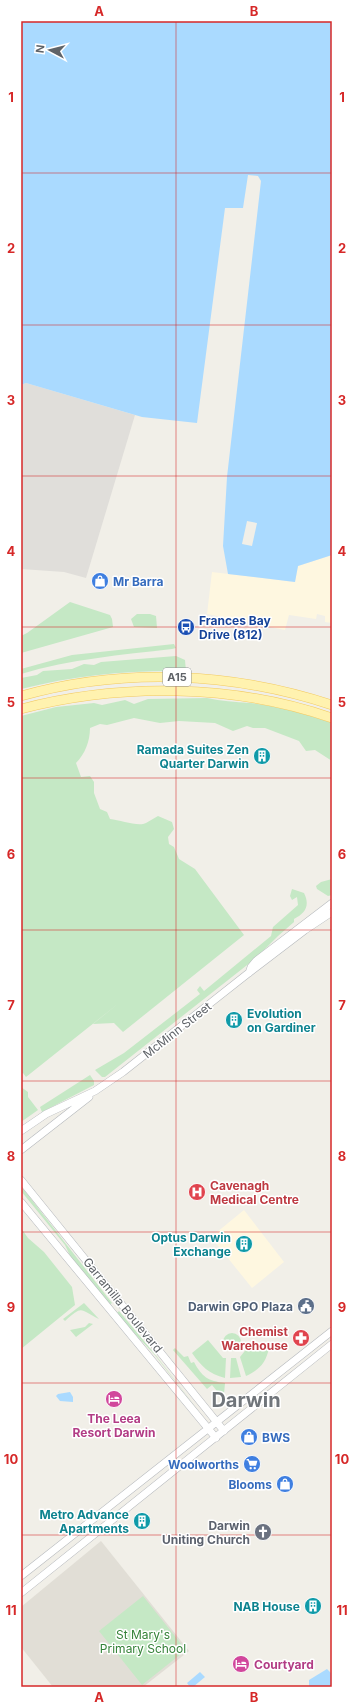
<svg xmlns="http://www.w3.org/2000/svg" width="353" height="1708" viewBox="0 0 353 1708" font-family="Inter,sans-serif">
<rect width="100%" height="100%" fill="#f1efe8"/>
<!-- commercial -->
<path fill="#fef7e0" d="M 332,555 L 332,623 L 325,622 L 325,616 L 317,614 L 316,619 L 289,615 L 285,630 L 207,614 L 212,572 L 295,582 L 298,566 Z
M 244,1210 L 284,1262 L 252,1288 L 211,1237 Z"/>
<!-- industrial -->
<path fill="#e0deda" d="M 26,383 L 135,415 L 86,578 L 64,572 L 21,569 L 21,385 Z"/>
<!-- education -->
<path fill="#e1ded6" d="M 101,1541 L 189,1651 L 143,1687 L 53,1687 L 21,1647 L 21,1607 Z"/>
<!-- green -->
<path fill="#c5e8c5" d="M 70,602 L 110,615 L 112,619 L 113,627 L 21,653 L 21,636 L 27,633 Z
M 137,614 L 150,614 L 156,616 L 157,628 L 134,627 L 131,619 Z
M 174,644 L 176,648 L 172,649 C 121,655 71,659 21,674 L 21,669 L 72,655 Z
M 176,656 L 185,660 L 186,671 C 130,670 75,675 21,689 L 21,678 L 37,675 L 43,671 L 72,669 L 84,664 L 94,665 L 101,662 Z
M 207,698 C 221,701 235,702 250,703 C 278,706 306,714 332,723 L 332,761 L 315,750 L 306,751 L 299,741 L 265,728 L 253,728 L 247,726 L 233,731 L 215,723 L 179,721 L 160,723 L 134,718 L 107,725 L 100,724 L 90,728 C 90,741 85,754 76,763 L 81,777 L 90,776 L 94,782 L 94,793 L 100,809 L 107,812 L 110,819 C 121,820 138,827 146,823 C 150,821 154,818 158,816 L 172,822 L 174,829 L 168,837 L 169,844 L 174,847 L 179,859 L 195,869 L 244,935 L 123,1032 L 114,1023 L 93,1024 L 119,1003 L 26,1077 L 23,1073 L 21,1074 L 21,716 L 56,707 L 94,703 L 102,705 L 125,700 L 134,704 L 148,699 Z
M 332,879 L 332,895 L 328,896 L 317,889 L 316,886 L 321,882 Z
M 292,889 L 304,893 C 310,905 306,913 294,919 L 294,922 L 278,936 L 256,958 L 105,1077 L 102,1077 L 95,1070 L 124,1053 L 200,994 L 197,990 L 200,986 L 204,991 L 271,936 L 273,927 L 298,905 L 297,897 L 292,900 L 290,896 Z
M 90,1075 L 94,1081 L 94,1085 L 42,1112 L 40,1107 Z
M 21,1087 L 28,1092 L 28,1097 L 38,1110 L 21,1122 Z
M 21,1186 L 112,1303 L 109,1305 L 73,1262 L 65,1245 L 21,1191 Z
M 21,1228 L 28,1238 L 44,1252 L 72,1287 L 75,1305 L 21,1349 Z
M 84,1303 L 99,1319 C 79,1309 83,1305 65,1321 L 63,1319 Z
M 119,1311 L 154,1353 L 201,1414 L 154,1354 L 116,1314 Z
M 89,1323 L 93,1324 L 76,1337 L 70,1330 L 85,1327 Z
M223 1342a9 9 0 1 1 18 0a9 9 0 1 1-18 0Z
M 208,1340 L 223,1358 L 226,1358 L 225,1378 C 209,1374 201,1366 192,1353 Z
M 248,1347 L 269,1348 C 266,1363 259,1370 246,1376 L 240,1357 Z
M 175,1348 L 184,1357 L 188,1356 L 191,1363 L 194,1362 C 202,1377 208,1381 225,1383 L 224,1394 L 221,1396 L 212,1385 L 207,1389 L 173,1350 Z
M 231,1358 L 236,1358 L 241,1377 L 230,1378 Z
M 143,1596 L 186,1650 L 142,1685 L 99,1631 Z"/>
<!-- water -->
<path fill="#aadaff" d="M 21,21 L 332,21 L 332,555 L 298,566 L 295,582 L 228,574 L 223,546 L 227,477 L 261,181 L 258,176 L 248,175 L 243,208 L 225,208 L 197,423 L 142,417 L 26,383 L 21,385 Z
M 70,1392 L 73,1397 L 73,1402 L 60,1401 L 56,1396 L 58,1394 Z
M 327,1669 L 332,1674 L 332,1687 L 309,1687 L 309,1680 Z
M 200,1672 L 205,1677 L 193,1687 L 190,1687 L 187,1683 Z"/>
<!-- pier -->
<path fill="#f1efe8" d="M 247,521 L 257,523 L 252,546 L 242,544 Z"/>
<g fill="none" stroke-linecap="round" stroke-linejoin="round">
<!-- tertiary casing -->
<g stroke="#b5b8bc" stroke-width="8">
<path id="tertiary" d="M 249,973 L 251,967 L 256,961 L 332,903
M 21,1131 L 46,1114 L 95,1091 L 123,1072 L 246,975 L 305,930 L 332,912
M 21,1150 L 89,1097
M 21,1180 L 224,1431
M 21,1202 L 216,1438
M 21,1576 L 332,1331
M 21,1593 L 332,1344"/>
</g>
<!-- primary casing -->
<g stroke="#f2c960" stroke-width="10">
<path id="primary" d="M 21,696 C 123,667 232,672 332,705
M 21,709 C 120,683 235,684 332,718"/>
</g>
<!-- tertiary -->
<use href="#tertiary" stroke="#fff" stroke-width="7"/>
<!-- primary -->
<use href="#primary" stroke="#fff2af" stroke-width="9"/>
</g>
<!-- grid -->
<path fill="none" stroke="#d62828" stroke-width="1" stroke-opacity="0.55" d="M 176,21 L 176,1687M 21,173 L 332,173M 21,325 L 332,325M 21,476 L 332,476M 21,627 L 332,627M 21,778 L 332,778M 21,930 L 332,930M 21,1081 L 332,1081M 21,1232 L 332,1232M 21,1383 L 332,1383M 21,1535 L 332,1535"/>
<!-- icons -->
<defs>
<g id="shop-disc" transform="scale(0.9)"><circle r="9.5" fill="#3f7fe0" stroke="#fff"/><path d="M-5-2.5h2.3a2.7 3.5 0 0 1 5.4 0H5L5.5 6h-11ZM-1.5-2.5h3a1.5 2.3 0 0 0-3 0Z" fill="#fff"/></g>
<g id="bus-disc" transform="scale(0.9)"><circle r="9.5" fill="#1a4fb4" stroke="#fff"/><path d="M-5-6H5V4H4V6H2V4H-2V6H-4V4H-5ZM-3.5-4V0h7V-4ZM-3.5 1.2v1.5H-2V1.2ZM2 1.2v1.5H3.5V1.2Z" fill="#fff"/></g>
<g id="building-disc" transform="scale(0.9)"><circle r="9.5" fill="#0f9aa8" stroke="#fff"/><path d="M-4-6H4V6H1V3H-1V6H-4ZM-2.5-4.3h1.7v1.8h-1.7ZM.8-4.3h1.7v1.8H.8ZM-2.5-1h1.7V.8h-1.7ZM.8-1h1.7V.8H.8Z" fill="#fff"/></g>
<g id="hospital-disc" transform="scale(0.9)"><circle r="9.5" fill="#e0444e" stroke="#fff"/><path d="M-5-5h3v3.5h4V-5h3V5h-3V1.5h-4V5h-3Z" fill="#fff"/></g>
<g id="civic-disc" transform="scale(0.9)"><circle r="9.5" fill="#5c6f8a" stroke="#fff"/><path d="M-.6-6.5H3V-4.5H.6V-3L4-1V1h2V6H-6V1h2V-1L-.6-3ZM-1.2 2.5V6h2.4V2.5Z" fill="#fff"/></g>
<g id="pharmacy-disc" transform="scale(0.9)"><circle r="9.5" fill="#e0444e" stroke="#fff"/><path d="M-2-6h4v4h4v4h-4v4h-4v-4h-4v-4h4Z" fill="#fff"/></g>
<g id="hotel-disc" transform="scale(0.9)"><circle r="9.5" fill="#d1479c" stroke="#fff"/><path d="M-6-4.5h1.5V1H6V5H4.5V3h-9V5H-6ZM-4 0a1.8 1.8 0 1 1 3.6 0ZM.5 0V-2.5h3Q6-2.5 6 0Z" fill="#fff"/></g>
<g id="supermarket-disc" transform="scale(0.9)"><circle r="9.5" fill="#3f7fe0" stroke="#fff"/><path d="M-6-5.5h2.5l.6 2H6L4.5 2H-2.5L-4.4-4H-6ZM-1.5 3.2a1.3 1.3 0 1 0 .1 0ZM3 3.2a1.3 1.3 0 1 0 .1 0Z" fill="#fff"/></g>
<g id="church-disc" transform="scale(0.9)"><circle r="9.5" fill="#6b7280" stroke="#fff"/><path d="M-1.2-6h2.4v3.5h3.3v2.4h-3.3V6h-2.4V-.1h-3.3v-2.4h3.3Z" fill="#fff"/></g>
</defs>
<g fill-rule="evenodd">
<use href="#shop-disc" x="100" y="581"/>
<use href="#bus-disc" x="186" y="627"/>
<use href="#building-disc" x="262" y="756"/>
<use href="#building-disc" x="234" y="1020"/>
<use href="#hospital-disc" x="197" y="1192"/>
<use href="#building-disc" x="244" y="1244"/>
<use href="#civic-disc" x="306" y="1306"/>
<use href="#pharmacy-disc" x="301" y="1338"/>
<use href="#hotel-disc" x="114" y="1399"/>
<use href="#shop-disc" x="249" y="1437"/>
<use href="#supermarket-disc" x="252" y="1464"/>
<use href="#shop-disc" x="285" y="1484"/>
<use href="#building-disc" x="142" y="1521"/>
<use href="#church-disc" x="263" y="1532"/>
<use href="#building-disc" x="313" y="1606"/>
<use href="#hotel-disc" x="241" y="1664"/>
</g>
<g text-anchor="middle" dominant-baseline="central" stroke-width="3" stroke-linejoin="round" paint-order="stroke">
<!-- shield labels -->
<rect fill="#fff" stroke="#8f9295" stroke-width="1" x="163" y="668" width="28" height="18" rx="3"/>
<g font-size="11" font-weight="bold" fill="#5f6368">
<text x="177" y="677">A15</text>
</g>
<!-- shop labels -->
<g font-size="12" font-weight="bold" fill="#366cbe" stroke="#fff" text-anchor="start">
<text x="113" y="581">Mr Barra</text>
<text x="262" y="1437">BWS</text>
<text x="239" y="1464" text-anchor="end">Woolworths</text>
<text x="272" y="1484" text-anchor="end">Blooms</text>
</g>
<!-- transit labels -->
<g font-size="12" font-weight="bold" fill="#164399" stroke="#fff" text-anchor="start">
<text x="199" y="620">Frances Bay<tspan x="199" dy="14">Drive (812)</tspan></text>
</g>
<!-- culture labels -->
<g font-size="12" font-weight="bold" fill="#0d838f" stroke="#fff" text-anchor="end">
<text x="249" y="749">Ramada Suites Zen<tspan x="249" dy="14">Quarter Darwin</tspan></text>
<text x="247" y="1013" text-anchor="start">Evolution<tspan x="247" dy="14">on Gardiner</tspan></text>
<text x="231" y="1237">Optus Darwin<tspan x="231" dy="14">Exchange</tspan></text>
<text x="129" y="1514">Metro Advance<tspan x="129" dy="14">Apartments</tspan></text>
<text x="300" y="1606">NAB House</text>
</g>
<!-- street labels -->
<g font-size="12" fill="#5f6368" stroke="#fff">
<text transform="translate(177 1030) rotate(-38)">McMinn Street</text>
<text transform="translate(123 1305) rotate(51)">Garramilla Boulevard</text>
</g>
<!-- health labels -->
<g font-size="12" font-weight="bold" fill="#be3a42" stroke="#fff" text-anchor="start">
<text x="210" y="1185">Cavenagh<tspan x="210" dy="14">Medical Centre</tspan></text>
<text x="288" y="1331" text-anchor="end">Chemist<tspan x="288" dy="14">Warehouse</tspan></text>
</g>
<!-- service labels -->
<g font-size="12" font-weight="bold" fill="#4e5e75" stroke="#fff" text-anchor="end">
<text x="293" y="1306">Darwin GPO Plaza</text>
</g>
<!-- hotel labels -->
<g font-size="12" font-weight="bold" fill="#b23c85" stroke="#fff">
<text x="114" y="1418">The Leea<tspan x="114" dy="14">Resort Darwin</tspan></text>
<text x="254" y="1664" text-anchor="start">Courtyard</text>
</g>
<!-- worship labels -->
<g font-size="12" font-weight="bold" fill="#5b616d" stroke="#fff" text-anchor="end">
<text x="250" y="1525">Darwin<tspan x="250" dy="14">Uniting Church</tspan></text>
</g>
<!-- park labels -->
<g font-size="12" fill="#348238" stroke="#fff">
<text x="143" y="1634">St Mary's<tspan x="143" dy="14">Primary School</tspan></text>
</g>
<!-- town labels -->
<g font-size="20" font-weight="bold" fill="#70757a" stroke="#fff">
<text x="246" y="1400">Darwin</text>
</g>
</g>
<!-- border -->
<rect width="353" height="1708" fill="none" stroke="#ffffff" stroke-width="44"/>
<!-- north arrow -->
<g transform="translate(50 50) rotate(277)" stroke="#ffffff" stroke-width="3" paint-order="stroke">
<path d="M0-3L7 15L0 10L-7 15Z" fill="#5f6368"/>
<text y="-6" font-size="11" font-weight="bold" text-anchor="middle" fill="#5f6368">N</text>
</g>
<rect x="22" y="22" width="309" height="1664" fill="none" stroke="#d62828" stroke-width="1.5"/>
<g font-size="13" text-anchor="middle" font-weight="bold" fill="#d62828">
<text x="99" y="16">A</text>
<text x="254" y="16">B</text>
<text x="11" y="102">1</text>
<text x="342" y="102">1</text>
<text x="11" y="253">2</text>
<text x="342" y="253">2</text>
<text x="11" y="405">3</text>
<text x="342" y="405">3</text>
<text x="11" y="556">4</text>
<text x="342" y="556">4</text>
<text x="11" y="707">5</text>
<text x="342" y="707">5</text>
<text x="11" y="859">6</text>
<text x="342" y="859">6</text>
<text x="11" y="1010">7</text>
<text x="342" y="1010">7</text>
<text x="11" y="1161">8</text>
<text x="342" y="1161">8</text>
<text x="11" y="1312">9</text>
<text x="342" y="1312">9</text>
<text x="11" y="1464">10</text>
<text x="342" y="1464">10</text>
<text x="11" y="1615">11</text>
<text x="342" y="1615">11</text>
<text x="99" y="1702">A</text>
<text x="254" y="1702">B</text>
</g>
</svg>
